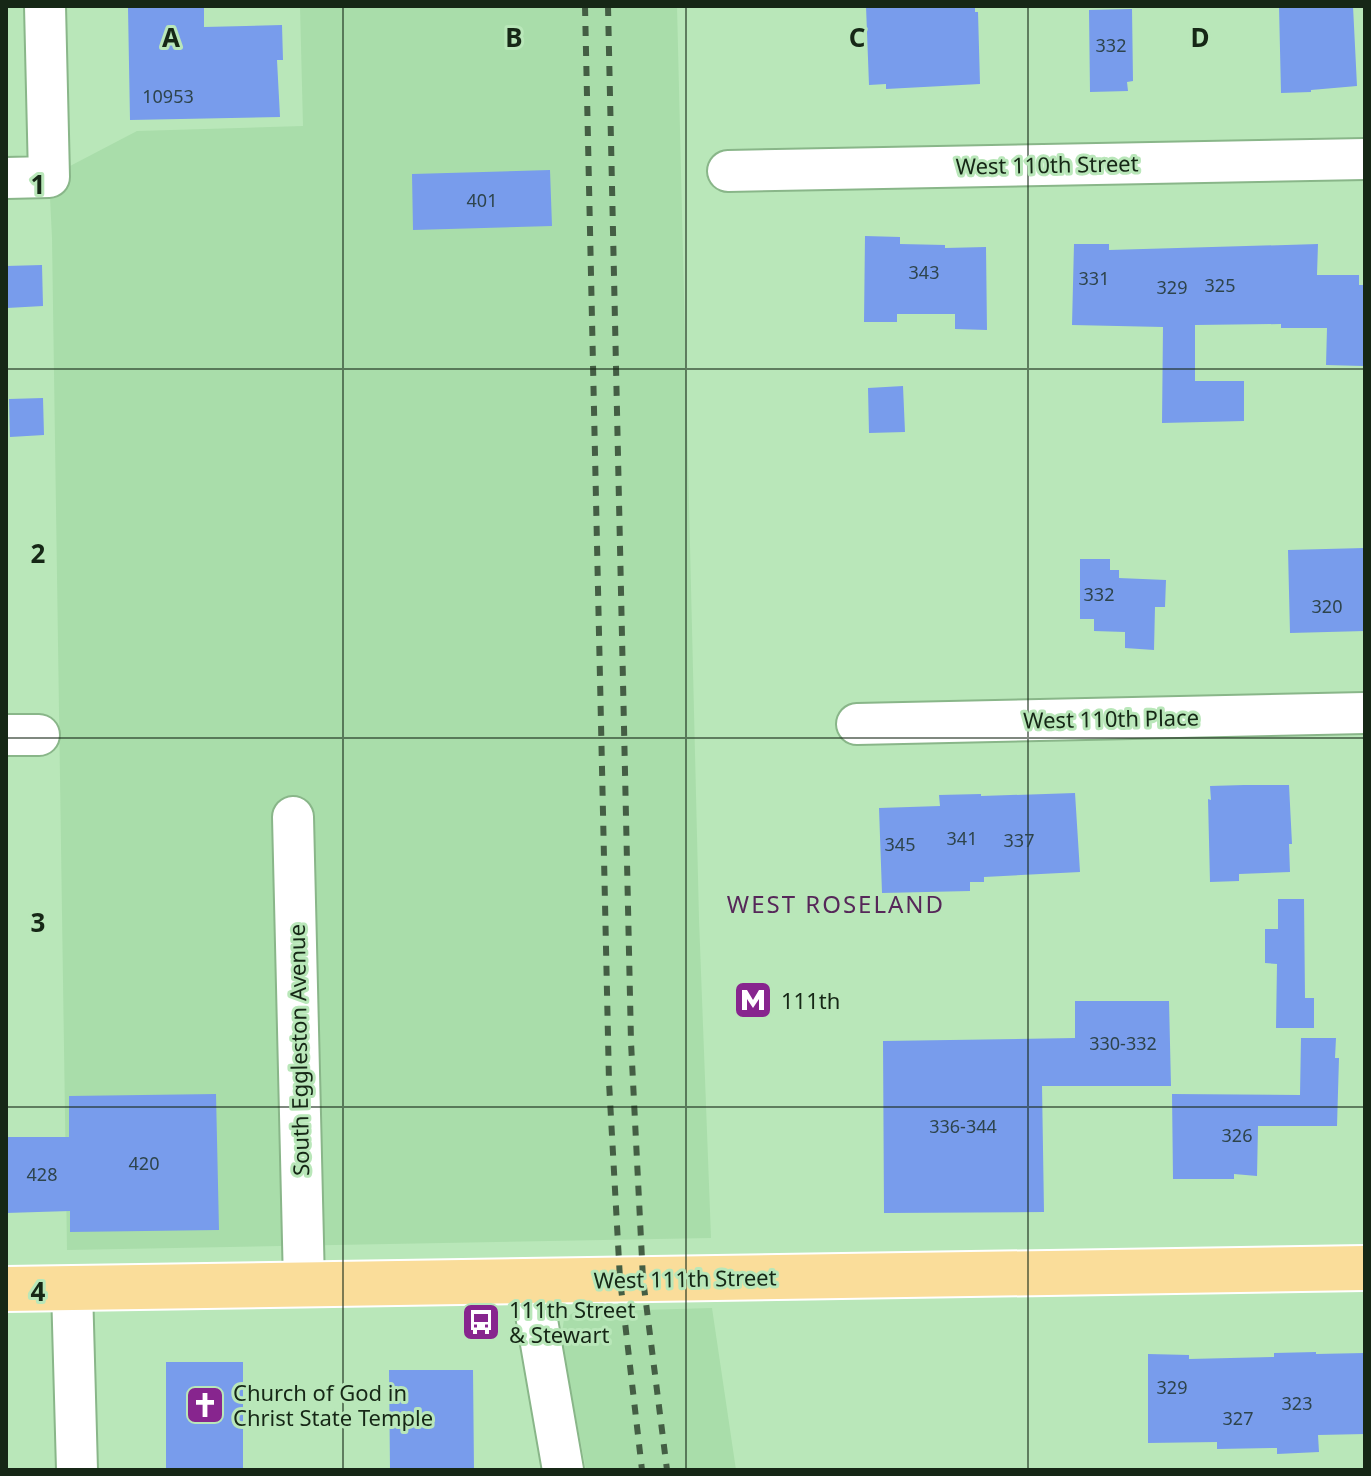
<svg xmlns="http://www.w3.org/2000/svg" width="1371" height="1476" viewBox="0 0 1371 1476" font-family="'Noto Sans',sans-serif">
<rect width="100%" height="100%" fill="#b9e7b9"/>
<!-- built -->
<path fill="#a9ddaa" d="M 300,6 L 677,6 L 699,919 L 711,1238 L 67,1250 L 52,238 L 49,177 L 137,131 L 303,126 Z
M 712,1308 L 736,1470 L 586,1470 L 561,1340 L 564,1319 L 574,1312 Z"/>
<!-- building -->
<path fill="#789cec" d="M 204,6 L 204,27 L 282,25 L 283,60 L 277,60 L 280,117 L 130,120 L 128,8 Z
M 866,6 L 975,6 L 975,12 L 978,12 L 980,84 L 886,89 L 886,84 L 869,85 Z
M 1279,6 L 1353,6 L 1357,86 L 1311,90 L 1311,92 L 1281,93 Z
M 1132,9 L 1133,81 L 1127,82 L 1128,91 L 1090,92 L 1089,10 Z
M 550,170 L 552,226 L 413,230 L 412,174 Z
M 865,236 L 900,237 L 900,244 L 945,245 L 945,248 L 986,247 L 987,330 L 955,329 L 955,314 L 897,314 L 897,322 L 864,322 Z
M 1074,244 L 1109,244 L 1109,250 L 1318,244 L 1317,275 L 1359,275 L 1359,285 L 1364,285 L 1363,366 L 1326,365 L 1327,328 L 1281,328 L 1281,324 L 1195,325 L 1195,381 L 1244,381 L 1244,421 L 1162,423 L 1163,327 L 1072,325 Z
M 42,265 L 43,306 L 7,308 L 6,266 Z
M 903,386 L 905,432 L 869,433 L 868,388 Z
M 43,398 L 44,435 L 10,437 L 9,399 Z
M 1364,548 L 1365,631 L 1290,633 L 1288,550 Z
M 1080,559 L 1110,559 L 1110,570 L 1119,570 L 1119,578 L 1166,580 L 1165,607 L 1155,607 L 1154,650 L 1125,648 L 1125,632 L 1094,631 L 1094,619 L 1080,619 Z
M 1244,785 L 1289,785 L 1292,844 L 1289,844 L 1290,872 L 1239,874 L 1239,881 L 1210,882 L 1208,799 L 1211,800 L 1210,786 Z
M 1075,793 L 1080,872 L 984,877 L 984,882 L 970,882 L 970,891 L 882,893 L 879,808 L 940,806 L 939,795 L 981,794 L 981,796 Z
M 1278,899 L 1304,899 L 1305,998 L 1314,998 L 1314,1028 L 1276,1028 L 1277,964 L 1265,963 L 1265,929 L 1278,929 Z
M 1075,1001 L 1169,1001 L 1171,1086 L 1042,1086 L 1044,1212 L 884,1213 L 883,1041 L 1075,1038 Z
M 1301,1038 L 1336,1038 L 1335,1058 L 1339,1058 L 1337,1126 L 1258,1126 L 1257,1176 L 1234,1174 L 1234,1179 L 1173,1179 L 1172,1094 L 1300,1095 Z
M 216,1094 L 219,1230 L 70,1232 L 70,1211 L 6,1213 L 6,1137 L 69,1137 L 69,1096 Z
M 1316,1352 L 1316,1354 L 1365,1353 L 1365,1434 L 1318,1435 L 1319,1452 L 1277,1454 L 1277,1448 L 1217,1449 L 1217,1442 L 1148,1443 L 1148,1354 L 1189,1355 L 1189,1359 L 1274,1357 L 1274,1353 Z
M 166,1362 L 243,1362 L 243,1470 L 166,1470 Z
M 389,1370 L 473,1370 L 474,1470 L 390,1470 Z"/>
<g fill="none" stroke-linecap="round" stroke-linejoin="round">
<!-- minor casing -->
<g stroke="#89b689" stroke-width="44">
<path id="minor" d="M 728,171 L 1365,159
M 6,178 L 49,177 L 45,6
M 857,724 L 1365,713
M 6,735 L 39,735
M 293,817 L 304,1284
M 530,1280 L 563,1470
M 72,1288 L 77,1470"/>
</g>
<!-- major casing -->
<g stroke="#fff" stroke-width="48">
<path id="major" d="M 6,1289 L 1365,1268"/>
</g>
<!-- minor -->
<use href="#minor" stroke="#fff" stroke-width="40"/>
<!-- major -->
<use href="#major" stroke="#fadd9a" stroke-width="44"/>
<!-- rail -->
<path stroke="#445e44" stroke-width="6" stroke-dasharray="10 10" stroke-linecap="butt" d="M 585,6 L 609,1082 L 620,1279 L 642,1470
M 608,6 L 631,1042 L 643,1279 L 667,1470"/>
</g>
<!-- grid -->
<path fill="none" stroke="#162716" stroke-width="2" stroke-opacity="0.55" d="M 343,6 L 343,1470M 686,6 L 686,1470M 1028,6 L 1028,1470M 6,369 L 1365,369M 6,738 L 1365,738M 6,1107 L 1365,1107"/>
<!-- icons -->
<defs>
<g id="metro-square" transform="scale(2)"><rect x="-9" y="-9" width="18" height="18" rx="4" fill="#87258e" stroke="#b9e7b9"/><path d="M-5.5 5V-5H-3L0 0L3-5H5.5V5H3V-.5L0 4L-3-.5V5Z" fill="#fff"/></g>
<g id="bus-square" transform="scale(2)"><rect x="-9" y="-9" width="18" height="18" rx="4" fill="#87258e" stroke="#b9e7b9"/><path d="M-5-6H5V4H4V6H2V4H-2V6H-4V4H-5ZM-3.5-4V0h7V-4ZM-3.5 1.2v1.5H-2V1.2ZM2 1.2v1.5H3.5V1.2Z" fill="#fff"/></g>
<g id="church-square" transform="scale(2)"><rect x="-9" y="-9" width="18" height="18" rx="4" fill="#87258e" stroke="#b9e7b9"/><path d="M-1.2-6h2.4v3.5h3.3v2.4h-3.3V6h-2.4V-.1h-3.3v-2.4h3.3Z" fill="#fff"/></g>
</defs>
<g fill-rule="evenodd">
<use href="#metro-square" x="753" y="1000"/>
<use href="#bus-square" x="481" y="1322"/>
<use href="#church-square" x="205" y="1405"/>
</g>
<g text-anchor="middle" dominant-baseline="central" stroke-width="6" stroke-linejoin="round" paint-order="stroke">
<!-- number labels -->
<g font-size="18" fill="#2e444c">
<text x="1111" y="45">332</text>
<text x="168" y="96">10953</text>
<text x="482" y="200">401</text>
<text x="924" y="272">343</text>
<text x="1094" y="278">331</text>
<text x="1220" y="285">325</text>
<text x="1172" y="287">329</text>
<text x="1099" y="594">332</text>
<text x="1327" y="606">320</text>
<text x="962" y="838">341</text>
<text x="1019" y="840">337</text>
<text x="900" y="844">345</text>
<text x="1123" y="1043">330-332</text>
<text x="963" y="1126">336-344</text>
<text x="1237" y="1135">326</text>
<text x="144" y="1163">420</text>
<text x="42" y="1174">428</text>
<text x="1172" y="1387">329</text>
<text x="1297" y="1403">323</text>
<text x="1238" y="1418">327</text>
</g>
<!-- street labels -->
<g font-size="22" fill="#162716" stroke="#b9e7b9">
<text transform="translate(1047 164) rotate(-1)">West 110th Street</text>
<text transform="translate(1111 718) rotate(-1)">West 110th Place</text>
<text transform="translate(298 1050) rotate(-91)">South Eggleston Avenue</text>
<text transform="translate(685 1278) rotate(-1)">West 111th Street</text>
</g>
<!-- poi labels -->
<g font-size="22" fill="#162716" stroke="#b9e7b9" text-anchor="start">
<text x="781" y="1000">111th</text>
<text x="509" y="1309">111th Street<tspan x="509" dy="25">&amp; Stewart</tspan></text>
<text x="233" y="1392">Church of God in<tspan x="233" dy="25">Christ State Temple</tspan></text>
</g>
<!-- neighbourhood labels -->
<g font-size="24" letter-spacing="2" fill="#562759" stroke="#b9e7b9">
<text x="836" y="903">WEST ROSELAND</text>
</g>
</g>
<g font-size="26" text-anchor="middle" font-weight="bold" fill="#162716" stroke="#b9e7b9" stroke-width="6" stroke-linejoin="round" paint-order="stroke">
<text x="171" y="47">A</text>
<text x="514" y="47">B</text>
<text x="857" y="47">C</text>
<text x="1200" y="47">D</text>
<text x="38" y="194">1</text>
<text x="38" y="563">2</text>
<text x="38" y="932">3</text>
<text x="38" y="1301">4</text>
</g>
<!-- border -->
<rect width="1371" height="1476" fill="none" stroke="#162716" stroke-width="16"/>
</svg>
